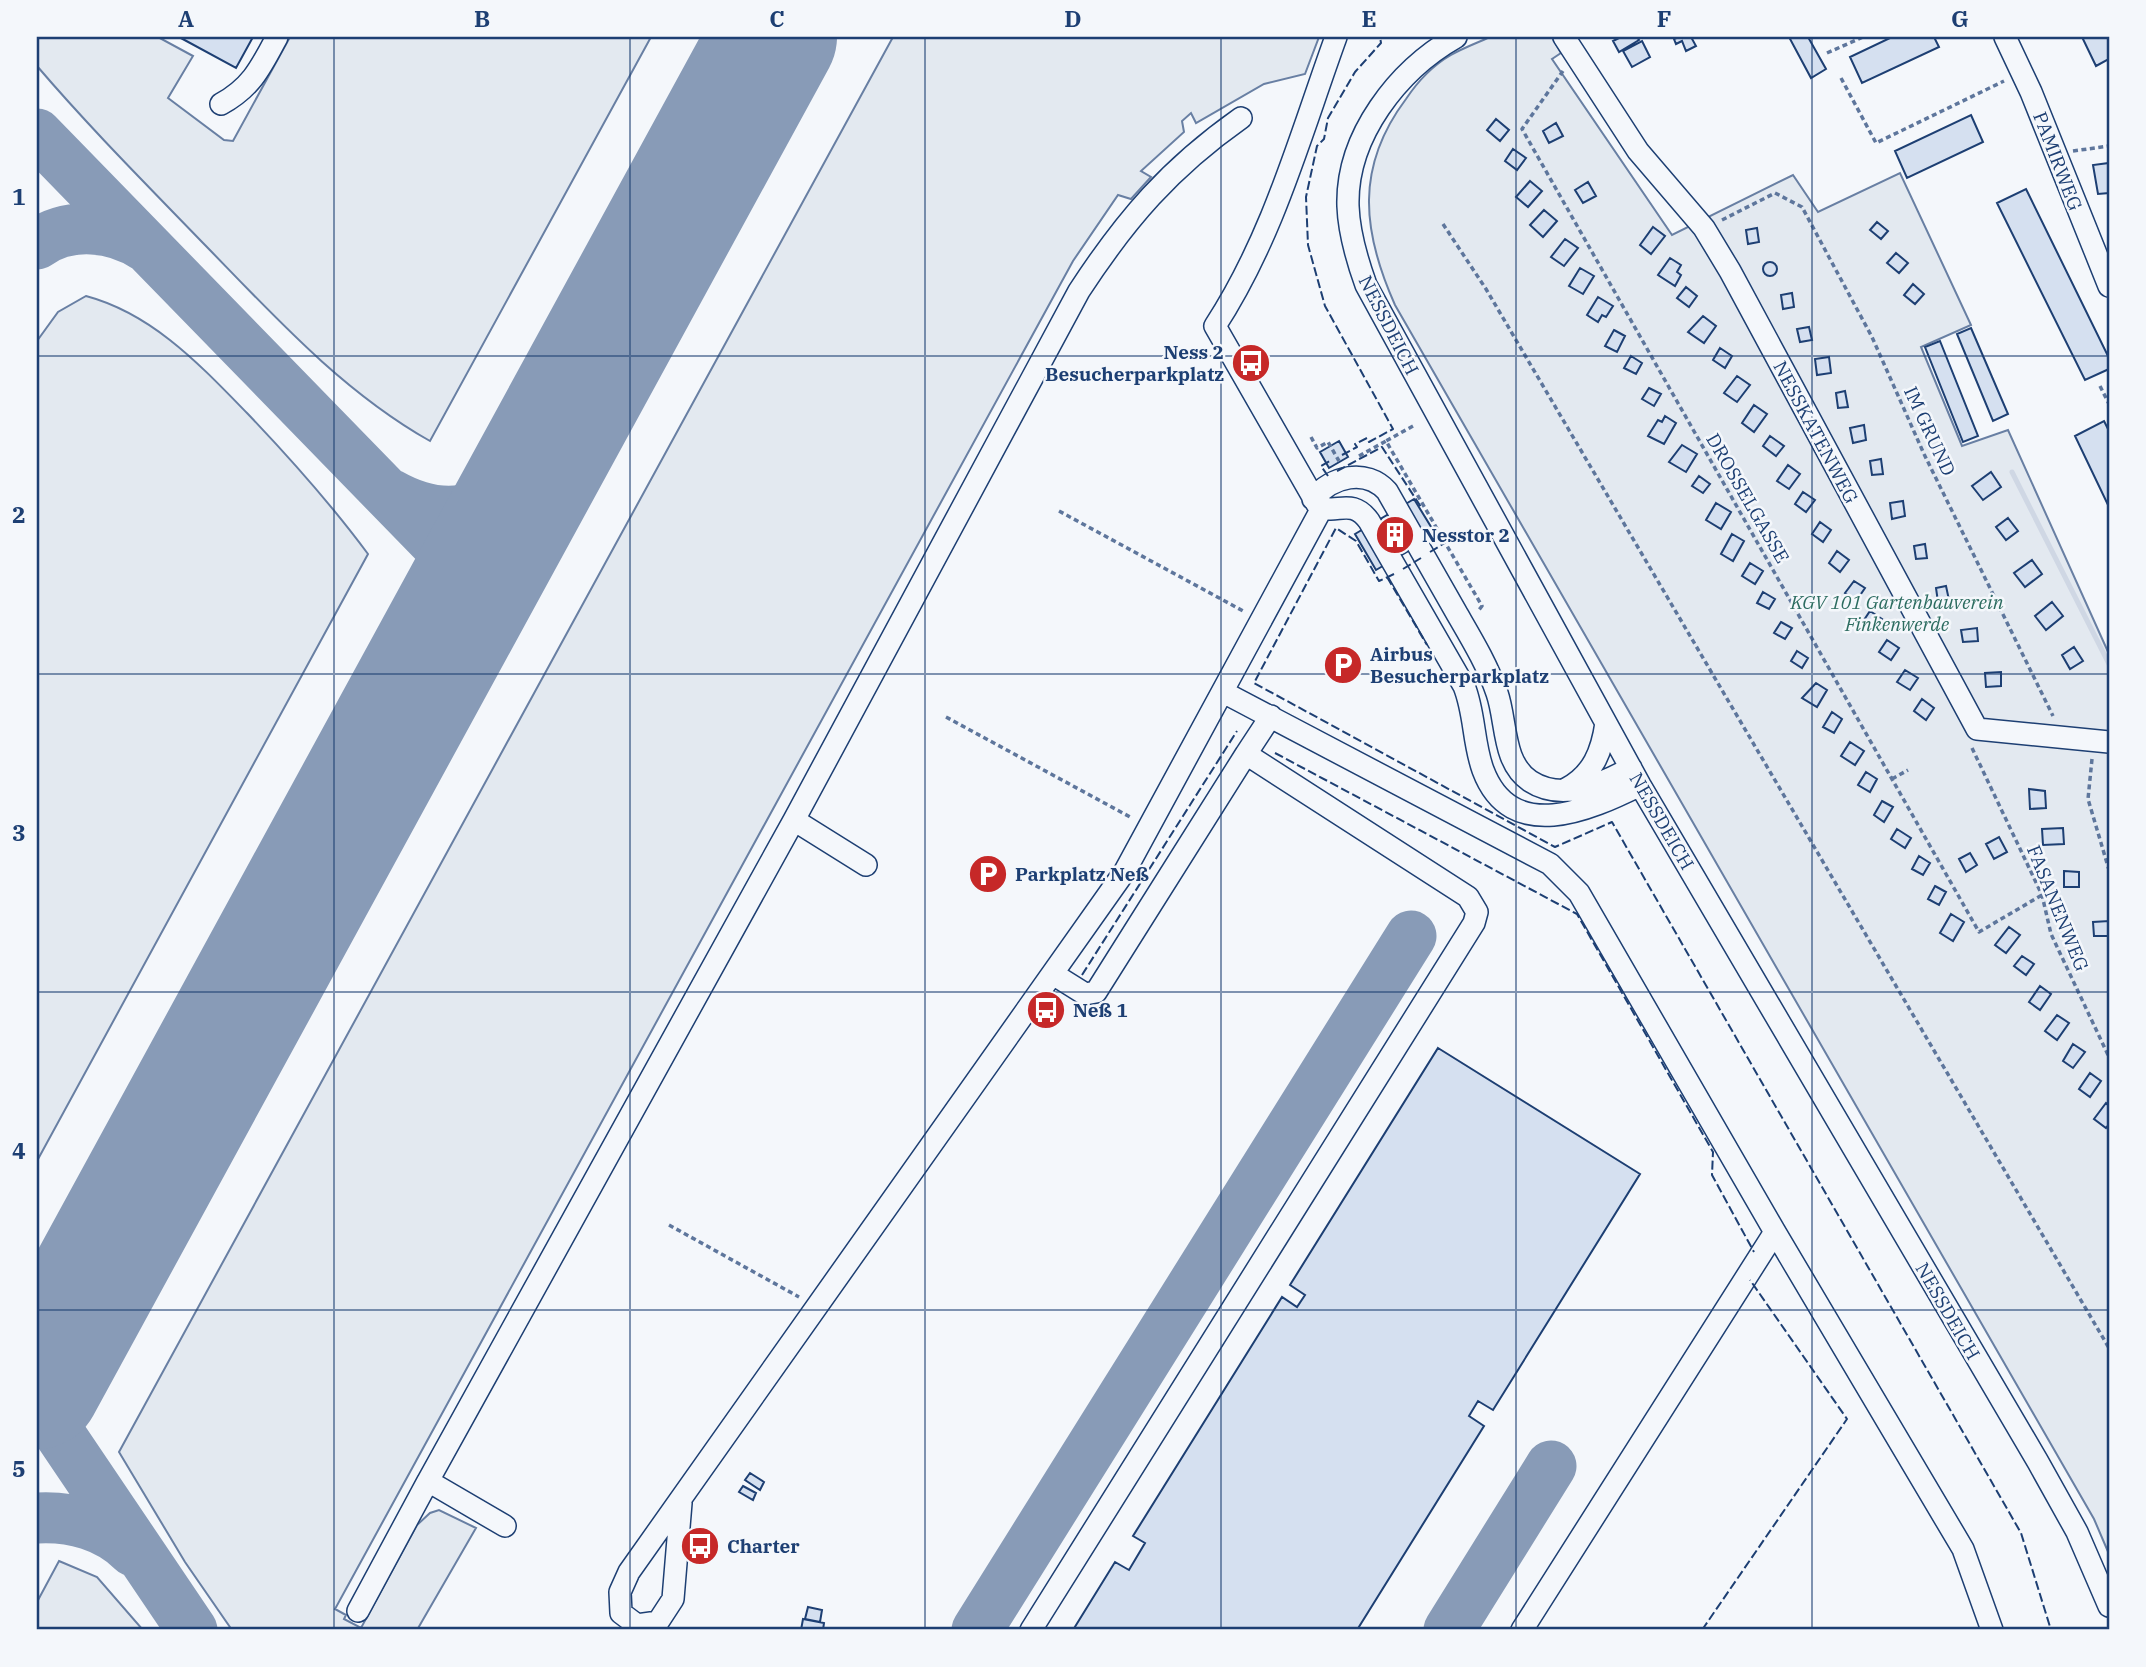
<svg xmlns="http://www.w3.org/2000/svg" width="2146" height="1667" viewBox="0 0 2146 1667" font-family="'IBM Plex Serif',serif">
<rect width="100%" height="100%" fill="#f4f7fb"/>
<!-- green -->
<path fill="#e3e9f0" stroke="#687fa3" stroke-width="2" d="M 37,37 L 158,37 L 193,56 L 168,98 L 224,140 L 233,141 L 290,37 L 651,37 L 430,441 C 343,392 275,317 205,245 C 148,186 90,128 37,66 Z
M 893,37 L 1319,37 L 1305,74 L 1264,84 L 1196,123 L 1191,113 L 1182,121 L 1184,132 L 1141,171 L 1151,177 L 1131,199 L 1118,195 L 1073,261 L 335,1609 L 346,1615 L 344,1619 L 361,1628 L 417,1525 L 430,1513 L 439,1510 L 476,1528 L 417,1630 L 232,1630 L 185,1562 L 119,1452 Z
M 1490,37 L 1552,37 L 1561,53 L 1552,59 L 1672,235 L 1793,175 L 1818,212 L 1900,173 L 1971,325 L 1921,347 L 1962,446 L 2008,430 L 2109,654 L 2109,1554 L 2094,1519 L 1395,305 C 1362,231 1355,167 1406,99 C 1418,81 1432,66 1451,55 C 1463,48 1477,43 1490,37 Z
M 86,296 C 153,314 200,365 247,413 C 290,458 331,504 368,554 L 37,1161 L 37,341 L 58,312 Z
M 59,1561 L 97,1577 L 143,1630 L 37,1630 L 37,1602 Z"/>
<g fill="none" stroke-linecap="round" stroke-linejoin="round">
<!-- stream -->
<path stroke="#cfd7e4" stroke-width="5" d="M 2012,472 L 2109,664"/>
<!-- taxiway -->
<path stroke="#889bb7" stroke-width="51" d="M 37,134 L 451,559 C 464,580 466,590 458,614
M 37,244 C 69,221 115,226 146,247
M 390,494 C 445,525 481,511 531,480
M 54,1354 C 50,1382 48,1403 57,1430 L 192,1630
M 37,1518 C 72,1516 108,1526 133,1551
M 977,1630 L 1411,936
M 1449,1630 L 1551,1466"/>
<!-- runway -->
<path stroke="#889bb7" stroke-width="128" d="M 37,1385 L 773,37"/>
</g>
<!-- building -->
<path fill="#d5e0f0" stroke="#1d3f73" stroke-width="2" d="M 179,37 L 253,37 L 236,68 Z
M 1621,37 L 1637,37 L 1639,40 L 1619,52 L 1613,41 Z
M 1679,37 L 1691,37 L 1696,46 L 1686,51 L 1682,41 L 1676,44 L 1674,39 Z
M 1789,37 L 1808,37 L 1826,69 L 1811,78 Z
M 1892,37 L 1934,37 L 1939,47 L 1862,83 L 1850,57 Z
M 2082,37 L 2109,37 L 2109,59 L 2096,66 Z
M 1642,41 L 1650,57 L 1632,67 L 1623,51 Z
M 1971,115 L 1983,142 L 1907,178 L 1895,151 Z
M 1496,119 L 1509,130 L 1500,141 L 1487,130 Z
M 1556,123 L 1563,136 L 1549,143 L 1543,131 Z
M 1513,149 L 1526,158 L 1517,170 L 1505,161 Z
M 2109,163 L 2109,193 L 2098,194 L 2093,165 Z
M 1530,181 L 1542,191 L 1528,207 L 1516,197 Z
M 1588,182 L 1596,196 L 1583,203 L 1575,190 Z
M 2026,189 L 2109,358 L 2109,369 L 2085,380 L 1997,203 Z
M 1544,210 L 1557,221 L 1543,237 L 1530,225 Z
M 1877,222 L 1888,231 L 1881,239 L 1870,230 Z
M 1653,227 L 1665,236 L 1651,254 L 1640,245 Z
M 1757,228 L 1759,242 L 1748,244 L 1746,230 Z
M 1565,239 L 1578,248 L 1564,266 L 1551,257 Z
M 1896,253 L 1908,263 L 1899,273 L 1887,263 Z
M 1670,258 L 1681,265 L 1677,272 L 1681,275 L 1675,286 L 1658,275 Z
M1763 269a7 7 0 1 1 14 0a7 7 0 1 1-14 0Z
M 1580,268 L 1594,276 L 1583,294 L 1569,286 Z
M 1913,284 L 1924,294 L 1915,304 L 1904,295 Z
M 1686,287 L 1697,296 L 1689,307 L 1677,298 Z
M 1792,293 L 1794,307 L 1783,309 L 1781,295 Z
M 1598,297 L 1613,306 L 1606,317 L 1602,315 L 1598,322 L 1587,315 Z
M 1703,316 L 1716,326 L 1704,343 L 1688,332 Z
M 1809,327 L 1812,340 L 1800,342 L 1797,329 Z
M 1971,328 L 2008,414 L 1993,421 L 1957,334 Z
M 1614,330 L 1625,336 L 1617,352 L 1605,346 Z
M 1940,341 L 1978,436 L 1963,442 L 1925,347 Z
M 1720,348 L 1732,356 L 1725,368 L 1713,360 Z
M 1631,356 L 1642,363 L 1636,374 L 1624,368 Z
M 1829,357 L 1831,373 L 1817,375 L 1815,359 Z
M 1737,376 L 1750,385 L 1737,402 L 1724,393 Z
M 1649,388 L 1661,394 L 1654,406 L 1642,399 Z
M 1845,391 L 1848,407 L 1838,408 L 1836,393 Z
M 1754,405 L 1767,414 L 1754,432 L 1742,423 Z
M 1665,416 L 1676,423 L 1664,444 L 1648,436 L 1658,420 L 1662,422 Z
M 2104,421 L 2109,431 L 2109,507 L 2075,436 Z
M 1864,425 L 1866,440 L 1853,443 L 1850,428 Z
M 1770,436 L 1784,446 L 1776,456 L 1763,446 Z
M 1339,441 L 1348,457 L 1329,468 L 1320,452 Z
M 1682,445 L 1697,454 L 1686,472 L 1669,462 Z
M 1881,459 L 1883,474 L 1872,475 L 1870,461 Z
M 1788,465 L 1800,474 L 1789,489 L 1777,481 Z
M 1991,472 L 2001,487 L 1983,500 L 1972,486 Z
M 1699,476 L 1710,484 L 1703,493 L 1692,486 Z
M 1803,492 L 1815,500 L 1806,512 L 1795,504 Z
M 1414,499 L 1436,535 L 1376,570 L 1355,534 Z
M 1903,501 L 1905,516 L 1892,519 L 1890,503 Z
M 1716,503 L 1731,512 L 1721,529 L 1706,520 Z
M 2008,518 L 2018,531 L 2006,540 L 1996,527 Z
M 1820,522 L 1831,530 L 1823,542 L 1812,534 Z
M 1732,534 L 1744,541 L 1733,561 L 1721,554 Z
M 1925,544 L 1927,558 L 1916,559 L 1914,546 Z
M 1837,551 L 1849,560 L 1840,572 L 1829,563 Z
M 2032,560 L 2042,574 L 2025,587 L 2014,573 Z
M 1750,563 L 1763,571 L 1755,584 L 1742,576 Z
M 1854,581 L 1865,588 L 1856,601 L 1845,593 Z
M 1946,586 L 1949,600 L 1938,602 L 1936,588 Z
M 1763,592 L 1775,599 L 1769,609 L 1757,603 Z
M 2052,602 L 2063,616 L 2046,630 L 2035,616 Z
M 1870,611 L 1882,619 L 1874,631 L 1862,623 Z
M 1781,622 L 1792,628 L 1785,639 L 1774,633 Z
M 1977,628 L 1978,641 L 1963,642 L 1961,630 Z
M 1887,640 L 1899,648 L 1891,660 L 1879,652 Z
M 2074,647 L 2083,661 L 2070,669 L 2062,655 Z
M 1797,651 L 1808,658 L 1802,668 L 1791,661 Z
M 1905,670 L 1918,678 L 1910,690 L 1897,682 Z
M 2001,672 L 2001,686 L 1986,687 L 1985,673 Z
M 1816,683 L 1827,690 L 1817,707 L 1802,698 Z
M 1922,699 L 1934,708 L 1926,720 L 1914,711 Z
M 1832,712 L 1842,719 L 1834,733 L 1823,727 Z
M 1850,742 L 1864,751 L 1855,765 L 1841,756 Z
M 1866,772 L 1877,779 L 1870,792 L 1858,785 Z
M 2029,789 L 2045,791 L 2046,808 L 2030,809 Z
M 1882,801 L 1893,807 L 1884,822 L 1874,815 Z
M 2063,828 L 2064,844 L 2043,845 L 2042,829 Z
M 1897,829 L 1911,838 L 1905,848 L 1891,839 Z
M 1999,837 L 2007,852 L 1994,859 L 1986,844 Z
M 1970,853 L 1977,865 L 1966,872 L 1959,859 Z
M 1919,856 L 1930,863 L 1923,875 L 1912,869 Z
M 2064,871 L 2079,872 L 2079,887 L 2064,887 Z
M 1935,886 L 1946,892 L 1939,905 L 1928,899 Z
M 1951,914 L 1964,922 L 1953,941 L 1940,933 Z
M 2109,921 L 2109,936 L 2094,936 L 2093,922 Z
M 2009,927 L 2020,935 L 2006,953 L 1995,945 Z
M 2022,956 L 2034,964 L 2026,975 L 2014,966 Z
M 2040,986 L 2051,994 L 2040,1010 L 2029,1002 Z
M 2057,1015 L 2069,1023 L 2057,1040 L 2045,1031 Z
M 2073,1044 L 2085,1052 L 2073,1068 L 2063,1061 Z
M 1438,1048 L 1640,1174 L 1493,1410 L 1478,1401 L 1469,1416 L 1484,1426 L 1357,1630 L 1073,1630 L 1115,1562 L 1129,1570 L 1145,1543 L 1133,1536 L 1282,1297 L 1297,1307 L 1305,1295 L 1290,1285 Z
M 2090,1073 L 2101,1081 L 2090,1097 L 2079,1089 Z
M 2106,1103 L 2109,1106 L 2109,1124 L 2106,1128 L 2094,1119 Z
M 750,1473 L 764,1482 L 760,1490 L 745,1480 Z
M 743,1486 L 756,1493 L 753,1500 L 739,1492 Z
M 808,1607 L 822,1610 L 820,1622 L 805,1619 Z
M 803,1619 L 824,1623 L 823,1630 L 801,1630 Z"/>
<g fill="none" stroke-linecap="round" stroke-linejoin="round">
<!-- minor casing -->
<g stroke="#1d3f73" stroke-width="24">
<path id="minor" d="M 1336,37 C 1300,136 1273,237 1215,326 L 1317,504 C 1334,518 1350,495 1369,521 L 1464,686 C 1475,713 1473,743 1483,770 C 1511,845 1590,810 1640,785
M 1456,37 C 1398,70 1346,136 1348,206 C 1349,234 1357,260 1366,285 L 1640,785 L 2038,1462 L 2077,1532 L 2109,1606
M 1564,37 L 1638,151 L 1704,228 L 1730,271 L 1977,729 L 2109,742
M 2005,37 L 2031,92 L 2109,286
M 221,104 C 252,87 261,67 277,37
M 1313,499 C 1332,476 1366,468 1387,491 C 1410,531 1433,572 1456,612 C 1471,638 1487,664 1497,693 C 1507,722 1502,762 1530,781 C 1562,802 1602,784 1631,768
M 1223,692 L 1550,864 L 1579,893 L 1775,1232 L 1963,1549 L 1992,1630
M 1246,754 L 1271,716
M 1566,789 C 1593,775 1602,751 1606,723
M 794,820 L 866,865
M 681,1503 L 673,1599 L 658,1622 L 637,1625 L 621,1613 L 620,1592 L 629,1572 L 1125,871 L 1322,508
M 505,1526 L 428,1481 L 794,820 L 1079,291 C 1126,219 1170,168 1241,118
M 358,1611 L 428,1481
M 1031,1630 L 1474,923 L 1477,912 L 1468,897 L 1246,754 L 1096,992 L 1085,994 L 1053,974
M 1522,1630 L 1775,1232"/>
</g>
<!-- path -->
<path stroke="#5e769c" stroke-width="3.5" stroke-dasharray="5 3.5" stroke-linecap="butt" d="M 1827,53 L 1863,37
M 1563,71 L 1522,129 L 1979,932 L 2042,895
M 1841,78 L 1876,143 L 2004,81
M 2073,151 L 2109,146
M 1722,220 L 1775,193 L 1802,207 L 1872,337 L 1924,454 L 2053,716
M 1443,224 L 1486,289 L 2109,1348
M 2100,386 L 2109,404
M 1413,426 L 1386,441 L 1482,606 L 1478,611
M 1311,437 L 1317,448 L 1328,442 L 1339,461
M 1359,456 L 1386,441
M 1059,511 L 1245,612
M 1409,660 L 1422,652
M 946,717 L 1132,818
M 1972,748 L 2042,895 L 2051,934 L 2109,1057
M 2092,759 L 2088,799 L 2109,870
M 1892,779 L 1908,770
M 669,1225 L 799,1297"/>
<!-- minor -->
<use href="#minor" stroke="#f4f7fb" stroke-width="21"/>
<!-- fence -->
<path stroke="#1d3f73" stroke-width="2" stroke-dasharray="9 3.5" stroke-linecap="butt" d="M 1342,455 L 1357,447 L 1355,444 L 1367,438 L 1369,442 L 1393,429 L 1325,306 L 1308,245 L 1306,197 L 1317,146 L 1324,139 L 1328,118 L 1355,72 L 1381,43 L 1380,37
M 1337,471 L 1382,447 L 1421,507
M 1328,476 L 1321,466 L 1330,461
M 1430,552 L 1443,544 L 1435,531
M 1403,569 L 1421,558
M 1394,574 L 1379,581 L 1356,541 L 1336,528 L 1254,683 L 1555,847 L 1612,822 L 2021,1533 L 2051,1630
M 1387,577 L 1427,645
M 1275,753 L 1577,914 L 1713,1152 L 1712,1175 L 1754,1252
M 1082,975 L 1237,731
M 1702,1630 L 1847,1419 L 1750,1280"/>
</g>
<!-- grid -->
<path fill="none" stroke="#1d3f73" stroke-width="2" stroke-opacity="0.55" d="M 334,37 L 334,1630M 630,37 L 630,1630M 925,37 L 925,1630M 1221,37 L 1221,1630M 1516,37 L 1516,1630M 1812,37 L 1812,1630M 37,356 L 2109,356M 37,674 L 2109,674M 37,992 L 2109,992M 37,1310 L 2109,1310"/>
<!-- icons -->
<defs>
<g id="bus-disc" transform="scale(2.0125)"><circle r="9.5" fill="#c62828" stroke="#f4f7fb"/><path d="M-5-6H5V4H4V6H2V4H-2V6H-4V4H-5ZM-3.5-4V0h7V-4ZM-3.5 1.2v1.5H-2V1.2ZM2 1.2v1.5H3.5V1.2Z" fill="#fff"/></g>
<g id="building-disc" transform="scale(2.0125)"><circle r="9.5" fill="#c62828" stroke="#f4f7fb"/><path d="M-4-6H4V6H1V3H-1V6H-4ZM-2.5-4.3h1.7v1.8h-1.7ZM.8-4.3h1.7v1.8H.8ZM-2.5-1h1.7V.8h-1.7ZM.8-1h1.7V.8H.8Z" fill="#fff"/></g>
<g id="parking-disc" transform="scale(2.0125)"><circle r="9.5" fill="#c62828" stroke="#f4f7fb"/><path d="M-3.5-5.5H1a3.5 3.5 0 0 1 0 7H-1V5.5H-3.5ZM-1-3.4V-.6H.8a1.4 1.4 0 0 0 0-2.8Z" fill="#fff"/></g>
</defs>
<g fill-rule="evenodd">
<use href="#bus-disc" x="1251" y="363"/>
<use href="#building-disc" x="1395" y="535"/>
<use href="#parking-disc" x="1343" y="665"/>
<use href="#parking-disc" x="988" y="874"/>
<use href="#bus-disc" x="1046" y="1010"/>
<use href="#bus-disc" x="700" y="1546"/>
</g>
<g text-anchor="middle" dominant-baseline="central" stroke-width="5" stroke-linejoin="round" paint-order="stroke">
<!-- street labels -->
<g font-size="19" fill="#1d3f73" stroke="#f4f7fb">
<text transform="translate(2058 161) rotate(69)">PAMIRWEG</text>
<text transform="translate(1389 325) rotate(63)">NESSDEICH</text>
<text transform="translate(1930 431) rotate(65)">IM GRUND</text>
<text transform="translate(1816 432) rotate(62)">NESSKATENWEG</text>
<text transform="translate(1748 498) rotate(60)">DROSSELGASSE</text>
<text transform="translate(1662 821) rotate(60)">NESSDEICH</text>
<text transform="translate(2058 908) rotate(68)">FASANENWEG</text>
<text transform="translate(1948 1311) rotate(60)">NESSDEICH</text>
</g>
<!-- poi labels -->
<g font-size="19" font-weight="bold" fill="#1d3f73" stroke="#f4f7fb" text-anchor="start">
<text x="1224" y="352" text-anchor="end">Ness 2<tspan x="1224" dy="22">Besucherparkplatz</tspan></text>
<text x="1422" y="535">Nesstor 2</text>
<text x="1370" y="654">Airbus<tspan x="1370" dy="22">Besucherparkplatz</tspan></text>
<text x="1015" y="874">Parkplatz Neß</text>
<text x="1073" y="1010">Neß 1</text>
<text x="727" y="1546">Charter</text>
</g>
<!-- park labels -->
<g font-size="19" font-style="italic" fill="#2c6c60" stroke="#f4f7fb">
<text x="1897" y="602">KGV 101 Gartenbauverein<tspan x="1897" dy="22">Finkenwerde</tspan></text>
</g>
</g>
<!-- border -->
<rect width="2146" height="1667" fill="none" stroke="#f4f7fb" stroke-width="77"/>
<rect x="38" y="38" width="2070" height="1590" fill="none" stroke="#1d3f73" stroke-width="2.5"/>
<g font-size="23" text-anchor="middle" font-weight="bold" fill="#1d3f73">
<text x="186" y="27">A</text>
<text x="482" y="27">B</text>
<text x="777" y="27">C</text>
<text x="1073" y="27">D</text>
<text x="1369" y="27">E</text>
<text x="1664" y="27">F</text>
<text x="1960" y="27">G</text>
<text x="19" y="205">1</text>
<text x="19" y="523">2</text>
<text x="19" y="841">3</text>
<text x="19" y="1159">4</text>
<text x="19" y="1477">5</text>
</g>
</svg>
